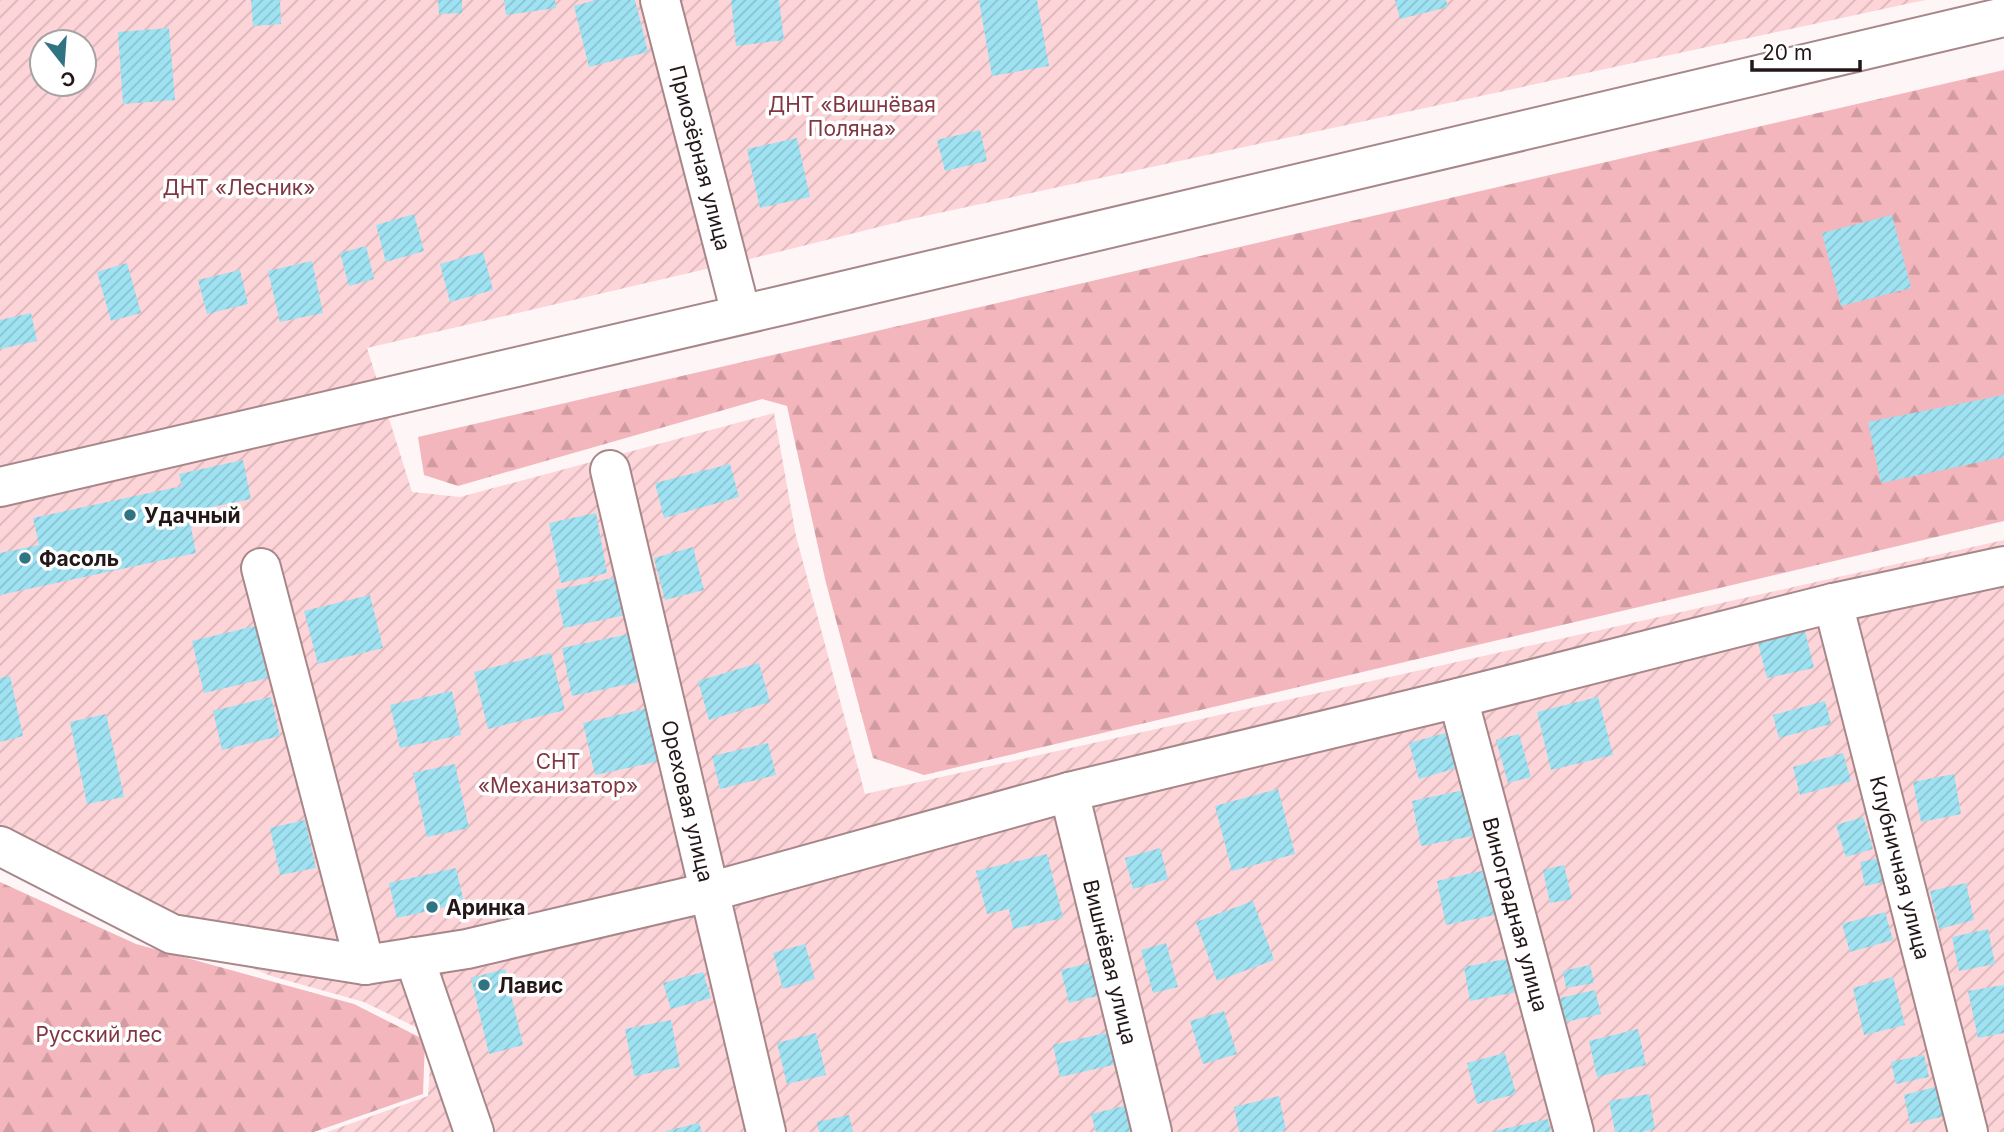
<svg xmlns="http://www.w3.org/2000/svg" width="2004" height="1132" viewBox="0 0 2004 1132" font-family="Inter,sans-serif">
<defs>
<pattern id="forest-firs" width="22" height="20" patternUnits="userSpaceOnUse" patternTransform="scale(1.75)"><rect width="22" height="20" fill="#f3b6bc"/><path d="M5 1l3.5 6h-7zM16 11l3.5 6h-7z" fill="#d09ca1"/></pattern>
<pattern id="garden-furrows" width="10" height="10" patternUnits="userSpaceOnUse" patternTransform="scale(1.75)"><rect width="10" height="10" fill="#fdd4d8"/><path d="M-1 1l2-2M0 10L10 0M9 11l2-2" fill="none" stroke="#d9b5b9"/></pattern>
<pattern id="building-hatch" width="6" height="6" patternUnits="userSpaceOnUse" patternTransform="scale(1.75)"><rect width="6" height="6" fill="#9fe3f3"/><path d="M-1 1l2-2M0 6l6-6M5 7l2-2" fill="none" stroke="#89c2d0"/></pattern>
</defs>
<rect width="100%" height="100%" fill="#fdf5f6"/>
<!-- forest -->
<path fill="url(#forest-firs)" d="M 2004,70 L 2004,521 L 924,775 L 873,758 L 826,583 L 787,406 L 762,399 L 458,486 L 424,475 L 418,437 Z
M 0,882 L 136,944 L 354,1004 L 425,1040 L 423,1094 L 314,1132 L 0,1132 Z"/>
<!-- garden -->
<path fill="url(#garden-furrows)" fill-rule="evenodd" d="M 0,0 L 1925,0 L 911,219 L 766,255 L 367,348 L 412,492 L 460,497 L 774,413 L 796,536 L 865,794 L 2004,540 L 2004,1132 L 327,1132 L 428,1096 L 432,1035 L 364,1002 L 271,976 L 0,862 ZM 42,42 L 84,42 L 84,84 L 42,84 Z"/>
<!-- building -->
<path fill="url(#building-hatch)" d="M 251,0 L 280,0 L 281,24 L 253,26 Z
M 438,0 L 462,0 L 462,13 L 439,14 Z
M 504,0 L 555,0 L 556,8 L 506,15 Z
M 596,0 L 635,0 L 648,52 L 589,67 L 574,6 Z
M 731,0 L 779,0 L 784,40 L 736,46 Z
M 979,0 L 1037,0 L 1049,66 L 992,76 Z
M 1395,0 L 1446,0 L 1448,7 L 1400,19 Z
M 169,28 L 175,100 L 123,104 L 118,32 Z
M 980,130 L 987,161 L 945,171 L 937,140 Z
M 797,138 L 810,197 L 760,208 L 747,149 Z
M 414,214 L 424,251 L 386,262 L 376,225 Z
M 1892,215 L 1911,288 L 1841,306 L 1822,233 Z
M 366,246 L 374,279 L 349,286 L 340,253 Z
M 483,252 L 493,290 L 450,302 L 440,264 Z
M 312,261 L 323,313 L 280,322 L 268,271 Z
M 127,263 L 141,313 L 111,321 L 97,272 Z
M 240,270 L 248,304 L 207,314 L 198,280 Z
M 31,313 L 37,341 L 0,349 L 0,320 Z
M 2004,395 L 2004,457 L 1881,483 L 1868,422 Z
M 243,460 L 251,499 L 188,512 L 196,553 L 0,595 L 0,553 L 39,545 L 33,518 L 182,486 L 179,474 Z
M 730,464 L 739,497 L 664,518 L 655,483 Z
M 596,513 L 607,573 L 561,583 L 549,523 Z
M 693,547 L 704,590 L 665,600 L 654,558 Z
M 622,576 L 630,614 L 564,628 L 556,590 Z
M 370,595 L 383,648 L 318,664 L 304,611 Z
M 255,626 L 268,678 L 204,693 L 192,641 Z
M 1804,627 L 1814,668 L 1767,678 L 1757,639 Z
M 629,634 L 639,682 L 572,696 L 562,648 Z
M 551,653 L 565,710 L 488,729 L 474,672 Z
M 759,663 L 770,702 L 709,720 L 698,681 Z
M 10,676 L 23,736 L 0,742 L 0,678 Z
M 452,691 L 461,735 L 400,748 L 390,705 Z
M 271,697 L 280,736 L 222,750 L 213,711 Z
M 1598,697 L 1613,755 L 1551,770 L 1537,712 Z
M 1825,701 L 1831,724 L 1779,738 L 1773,715 Z
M 648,708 L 660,761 L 595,775 L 583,723 Z
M 106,714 L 124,797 L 87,804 L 70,722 Z
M 1453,731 L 1463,766 L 1419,779 L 1409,743 Z
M 1519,734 L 1531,777 L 1508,783 L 1496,740 Z
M 768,743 L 776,775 L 720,789 L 712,756 Z
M 1843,753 L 1851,781 L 1800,795 L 1793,767 Z
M 455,764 L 469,828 L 427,837 L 413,773 Z
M 1954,774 L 1961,814 L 1921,822 L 1913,782 Z
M 1278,789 L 1295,854 L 1232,871 L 1215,806 Z
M 1464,790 L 1473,836 L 1421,846 L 1412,801 Z
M 1863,817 L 1873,849 L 1846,857 L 1836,825 Z
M 305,820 L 316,868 L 280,875 L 270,828 Z
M 1160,848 L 1168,879 L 1133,889 L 1125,858 Z
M 1047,854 L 1063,918 L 1013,929 L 1009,909 L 987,914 L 976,871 Z
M 1885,857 L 1891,880 L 1865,886 L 1860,862 Z
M 1564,865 L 1572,899 L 1550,903 L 1543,870 Z
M 456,868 L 464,903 L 397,918 L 389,883 Z
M 1486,870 L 1495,915 L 1446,925 L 1437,881 Z
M 1966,883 L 1974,920 L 1939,929 L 1930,891 Z
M 1253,901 L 1274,960 L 1217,981 L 1196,922 Z
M 1885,912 L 1893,940 L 1850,952 L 1842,924 Z
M 1988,929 L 1995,964 L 1959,971 L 1952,937 Z
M 1166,943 L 1178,987 L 1153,993 L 1141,950 Z
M 805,944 L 815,979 L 783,989 L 773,953 Z
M 1511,958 L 1517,992 L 1470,1001 L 1464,967 Z
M 1093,962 L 1101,995 L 1069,1003 L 1061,970 Z
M 1590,965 L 1594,983 L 1566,988 L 1563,971 Z
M 505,969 L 523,1045 L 489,1054 L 471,978 Z
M 703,972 L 711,998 L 671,1009 L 663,983 Z
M 1893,977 L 1905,1025 L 1864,1035 L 1853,988 Z
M 2004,985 L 2004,1033 L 1978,1038 L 1968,991 Z
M 1595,990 L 1601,1014 L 1565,1022 L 1560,998 Z
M 1224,1011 L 1237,1054 L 1203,1064 L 1190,1021 Z
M 671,1020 L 680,1067 L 634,1076 L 625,1029 Z
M 1638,1029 L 1646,1065 L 1597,1077 L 1589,1041 Z
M 1110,1032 L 1117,1064 L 1060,1077 L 1053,1045 Z
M 816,1033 L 826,1075 L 787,1084 L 777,1043 Z
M 1505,1053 L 1516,1094 L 1477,1104 L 1467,1063 Z
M 1924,1055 L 1929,1077 L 1896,1084 L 1891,1062 Z
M 1943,1085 L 1950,1115 L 1910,1124 L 1904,1095 Z
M 1649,1094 L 1655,1129 L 1642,1132 L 1615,1132 L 1609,1101 Z
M 1279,1096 L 1286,1130 L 1278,1132 L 1239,1132 L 1234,1107 Z
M 1137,1103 L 1144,1132 L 1096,1132 L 1091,1114 Z
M 849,1115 L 853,1132 L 819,1132 L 817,1122 Z
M 1548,1119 L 1551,1132 L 1494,1132 L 1494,1131 Z
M 699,1123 L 702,1132 L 666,1132 L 666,1131 Z"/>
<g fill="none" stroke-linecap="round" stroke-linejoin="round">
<!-- minor casing -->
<g stroke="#a78789" stroke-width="42">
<g id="minor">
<path id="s1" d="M 660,0 L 741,314"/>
<path id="s2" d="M 610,470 L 766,1132"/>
<path d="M 261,568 L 365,965"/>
<path id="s3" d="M 1833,603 L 1968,1132"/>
<path id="s4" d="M 1458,698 L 1574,1132"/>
<path id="s5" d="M 1069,792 L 1152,1132"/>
<path d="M 0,846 L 172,934 L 365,965 L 467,949 L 709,892 L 1069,792 L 1458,698 L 1833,603 L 2004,566"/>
<path d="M 414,957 L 474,1132"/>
</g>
</g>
<!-- secondary casing -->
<g stroke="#a78789" stroke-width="42">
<path id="secondary" d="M 0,487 L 788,304 L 2004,17"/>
</g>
<!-- minor -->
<use href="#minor" stroke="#fff" stroke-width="38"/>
<!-- secondary -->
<use href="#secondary" stroke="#fff" stroke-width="38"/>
</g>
<!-- markers -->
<g fill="#307483" stroke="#fff" stroke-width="2.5">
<circle cx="130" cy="515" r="7"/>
<circle cx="25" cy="558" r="7"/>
<circle cx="432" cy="907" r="7"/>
<circle cx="484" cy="985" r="7"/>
</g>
<g text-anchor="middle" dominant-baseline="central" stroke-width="7" stroke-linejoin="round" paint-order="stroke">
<!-- park labels -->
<g font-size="21" fill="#803742" stroke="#fff">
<text x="852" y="104">ДНТ «Вишнёвая<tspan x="852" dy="24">Поляна»</tspan></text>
<text x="239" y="187">ДНТ «Лесник»</text>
<text x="558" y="761">СНТ<tspan x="558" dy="24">«Механизатор»</tspan></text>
<text x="99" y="1034">Русский лес</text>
</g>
<!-- street labels -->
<g font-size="21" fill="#231718" stroke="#fff">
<text stroke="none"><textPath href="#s1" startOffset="163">Приозёрная улица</textPath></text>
<text stroke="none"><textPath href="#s2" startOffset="340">Ореховая улица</textPath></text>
<text stroke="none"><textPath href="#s3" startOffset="273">Клубничная улица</textPath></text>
<text stroke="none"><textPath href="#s4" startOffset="224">Виноградная улица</textPath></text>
<text stroke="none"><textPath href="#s5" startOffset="175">Вишнёвая улица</textPath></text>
</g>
<!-- poi labels -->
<g font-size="21" font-weight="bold" fill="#231718" stroke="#fff" text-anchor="start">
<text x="144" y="515">Удачный</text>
<text x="39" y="558">Фасоль</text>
<text x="446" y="907">Аринка</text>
<text x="498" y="985">Лавис</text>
</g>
</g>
<!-- north arrow -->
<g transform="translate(63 63) rotate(163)"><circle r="33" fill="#ffffff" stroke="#a7a2a3" stroke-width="2"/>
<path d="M0-5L12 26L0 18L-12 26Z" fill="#307483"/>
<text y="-10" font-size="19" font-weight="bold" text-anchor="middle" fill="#231718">С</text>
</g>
<!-- scale -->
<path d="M1752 60v10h108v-10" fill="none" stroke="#231718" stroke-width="3.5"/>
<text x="1762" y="60" font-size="21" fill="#231718" stroke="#ffffff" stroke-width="5" paint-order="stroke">20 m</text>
</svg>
